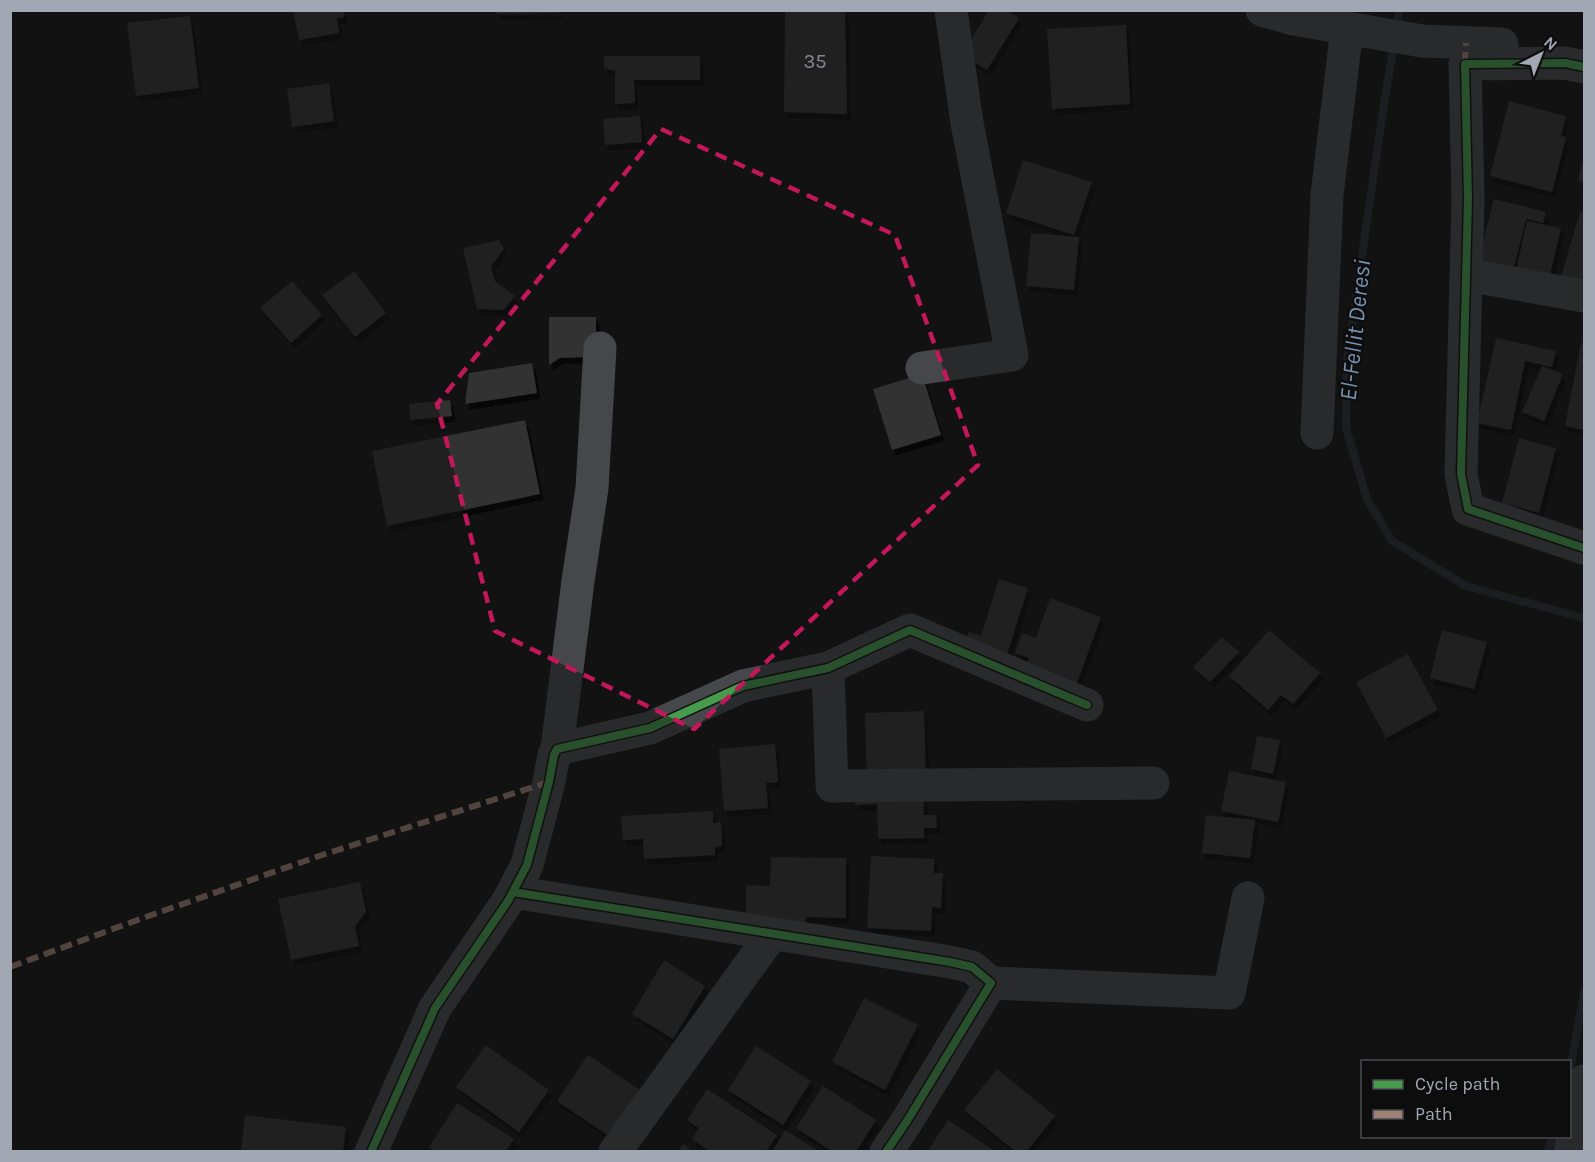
<svg xmlns="http://www.w3.org/2000/svg" width="1595" height="1162" viewBox="0 0 1595 1162" font-family="Karla,sans-serif">
<defs>
<filter id="shadow"><feDropShadow dx="3.5" dy="6" stdDeviation="0" flood-color="#0009"/></filter>
</defs>
<rect width="100%" height="100%" fill="#121213"/>
<g fill="none" stroke-linecap="round" stroke-linejoin="round">
<!-- stream -->
<path stroke="#262c34" stroke-width="8" d="M 1396,31 L 1399,10
M 1394,44 L 1383,110 L 1347,360 L 1346,428 L 1367,499 L 1392,541 L 1466,586 L 1584,618
M 1570,1070 L 1584,993
M 1547,1152 L 1553,1136"/>
</g>
<!-- building -->
<path fill="#303032" filter="url(#shadow)" d="M 293,10 L 343,10 L 344,17 L 337,18 L 339,33 L 299,40 Z
M 496,10 L 559,10 L 559,13 L 496,14 Z
M 785,10 L 845,10 L 847,114 L 784,112 Z
M 989,10 L 1007,10 L 1019,18 L 987,70 L 962,55 Z
M 190,16 L 199,88 L 136,96 L 127,23 Z
M 1126,25 L 1130,104 L 1052,109 L 1047,29 Z
M 604,56 L 700,56 L 700,80 L 634,80 L 635,103 L 615,104 L 615,71 L 604,68 Z
M 329,83 L 334,121 L 292,127 L 287,89 Z
M 1509,101 L 1566,116 L 1561,136 L 1566,137 L 1552,192 L 1490,176 Z
M 640,116 L 642,142 L 605,145 L 603,119 Z
M 1584,158 L 1584,182 L 1578,180 Z
M 1023,160 L 1092,182 L 1074,235 L 1006,213 Z
M 1494,199 L 1546,212 L 1543,223 L 1526,219 L 1513,271 L 1478,262 Z
M 1580,211 L 1584,212 L 1584,291 L 1559,284 Z
M 1527,221 L 1561,228 L 1548,283 L 1515,275 Z
M 1031,233 L 1079,237 L 1074,290 L 1026,286 Z
M 499,240 L 504,249 L 491,266 L 495,281 L 515,296 L 504,310 L 477,309 L 463,248 Z
M 354,271 L 386,313 L 355,337 L 322,295 Z
M 292,281 L 322,315 L 291,343 L 260,308 Z
M 549,317 L 596,317 L 596,345 L 588,357 L 560,358 L 549,365 Z
M 1496,338 L 1556,351 L 1552,367 L 1525,361 L 1511,430 L 1477,423 Z
M 1581,343 L 1584,343 L 1584,430 L 1565,426 Z
M 532,363 L 537,393 L 465,404 L 469,373 Z
M 1542,366 L 1563,374 L 1544,421 L 1522,412 Z
M 922,374 L 941,435 L 892,450 L 873,389 Z
M 450,400 L 452,416 L 410,420 L 409,404 Z
M 525,420 L 540,494 L 387,526 L 372,451 Z
M 1519,438 L 1556,448 L 1539,513 L 1502,503 Z
M 999,579 L 1028,588 L 1006,658 L 965,644 L 969,632 L 981,636 Z
M 1050,598 L 1101,617 L 1077,683 L 1026,665 L 1029,658 L 1015,653 L 1022,633 L 1036,638 Z
M 1269,630 L 1320,673 L 1293,704 L 1281,695 L 1268,710 L 1229,676 Z
M 1442,630 L 1487,642 L 1474,689 L 1430,678 Z
M 1222,637 L 1239,652 L 1210,682 L 1193,667 Z
M 1408,654 L 1438,710 L 1386,738 L 1356,682 Z
M 924,711 L 926,781 L 867,782 L 865,713 Z
M 1257,736 L 1280,740 L 1273,774 L 1251,769 Z
M 775,744 L 778,782 L 766,783 L 768,808 L 724,811 L 719,749 Z
M 1229,771 L 1286,782 L 1278,822 L 1221,811 Z
M 923,793 L 924,815 L 936,815 L 937,828 L 924,828 L 924,838 L 878,839 L 877,804 L 855,805 L 855,794 Z
M 713,811 L 713,823 L 721,822 L 722,846 L 715,847 L 715,855 L 644,859 L 643,839 L 623,840 L 621,816 Z
M 1206,815 L 1255,820 L 1250,858 L 1202,853 Z
M 871,856 L 934,859 L 934,873 L 943,873 L 941,908 L 932,907 L 931,931 L 867,928 Z
M 771,857 L 846,858 L 846,918 L 806,917 L 806,928 L 746,916 L 746,885 L 770,886 Z
M 360,882 L 366,912 L 355,926 L 359,946 L 291,960 L 278,899 Z
M 664,960 L 705,986 L 673,1039 L 632,1014 Z
M 864,998 L 918,1025 L 885,1090 L 832,1062 Z
M 486,1045 L 549,1090 L 519,1132 L 456,1087 Z
M 756,1046 L 811,1081 L 783,1125 L 728,1090 Z
M 588,1055 L 646,1094 L 615,1140 L 557,1101 Z
M 997,1069 L 1055,1116 L 1026,1152 L 1016,1152 L 964,1110 Z
M 823,1086 L 876,1120 L 856,1152 L 833,1152 L 796,1128 Z
M 707,1089 L 777,1135 L 766,1152 L 710,1152 L 692,1139 L 699,1128 L 687,1120 Z
M 457,1103 L 514,1139 L 505,1152 L 435,1152 L 429,1147 Z
M 245,1115 L 346,1127 L 343,1152 L 241,1152 Z
M 948,1120 L 996,1152 L 927,1152 Z
M 785,1130 L 820,1152 L 772,1152 Z
M 684,1144 L 693,1152 L 677,1152 Z"/>
<g fill="none" stroke-linecap="round" stroke-linejoin="round">
<!-- minor -->
<path stroke="#46474b" stroke-width="33" d="M 1262,10 L 1294,19 L 1422,41 L 1502,44
M 1584,67 L 1565,63 L 1465,64 L 1468,199 L 1461,474 L 1468,509 L 1584,548
M 1467,275 L 1584,296
M 922,368 L 1012,355 L 967,123 L 951,10
M 1317,433 L 1327,195 L 1347,28
M 828,668 L 832,786 L 1153,783
M 557,749 L 578,581 L 592,488 L 600,348
M 513,892 L 950,962 L 972,967 L 991,983 L 907,1121 L 886,1152
M 991,983 L 1229,993 L 1248,898
M 371,1152 L 435,1008 L 508,901 L 527,865 L 549,782 L 554,755 L 557,749 L 650,728 L 743,686 L 828,668 L 910,630 L 1087,705
M 615,1152 L 772,934
M 1570,1152 L 1584,1081"/>
<!-- quiet -->
<path stroke="#9e8076" stroke-width="6" stroke-dasharray="12 6" stroke-linecap="butt" d="M 1465,64 L 1466,43
M 10,967 L 143,918 L 322,855 L 549,782"/>
<!-- cycleway casing -->
<g stroke="#0d0d0e" stroke-width="11">
<path id="cycleway" d="M 1584,67 L 1565,63 L 1465,64 L 1468,199 L 1461,474 L 1468,509 L 1584,548
M 513,892 L 950,962 L 972,967 L 991,983 L 907,1121 L 886,1152
M 371,1152 L 435,1008 L 508,901 L 527,865 L 549,782 L 554,755 L 557,749 L 650,728 L 743,686 L 828,668 L 910,630 L 1087,705"/>
</g>
<!-- cycleway -->
<use href="#cycleway" stroke="#469c4c" stroke-width="8"/>
</g>
<!-- marked area -->
<path d="M0 0H1595V1162H0ZM 661,129 L 895,235 L 978,465 L 694,729 L 495,631 L 437,404 Z" fill="#121213" fill-opacity=".55" fill-rule="evenodd"/>
<path fill="none" stroke="#c2185b" stroke-width="4.5" stroke-dasharray="12 8" stroke-linejoin="round" d="M 661,129 L 895,235 L 978,465 L 694,729 L 495,631 L 437,404 Z"/>
<g text-anchor="middle" dominant-baseline="central" stroke-width="5" stroke-linejoin="round" paint-order="stroke">
<!-- number labels -->
<g font-size="20" fill="#868994">
<text x="815" y="61">35</text>
</g>
<!-- water labels -->
<g font-size="24" font-style="italic" fill="#7792b1" stroke="#0d0d0e">
<text transform="translate(1355 330) rotate(-84)">El-Fellit Deresi</text>
</g>
</g>
<!-- border -->
<rect width="1595" height="1162" fill="none" stroke="#a2a7b4" stroke-width="24"/>
<!-- legend -->
<rect x="1361" y="1060" width="210" height="78" fill="#0d0d0e" stroke="#494b50" stroke-width="1.5"/>
<rect x="1373" y="1080" width="30" height="9" fill="#469c4c" stroke="#494b50" stroke-width="1.5"/>
<text x="1415" y="1090" font-size="18" fill="#a2a7b4">Cycle path</text>
<rect x="1373" y="1110" width="30" height="9" fill="#9e8076" stroke="#494b50" stroke-width="1.5"/>
<text x="1415" y="1120" font-size="18" fill="#a2a7b4">Path</text>
<!-- north arrow -->
<g transform="translate(1541 54) rotate(42)" stroke="#0d0d0e" stroke-width="4.5" paint-order="stroke">
<path d="M0-4.5L10 22L0 15L-10 22Z" fill="#a2a7b4"/>
<text y="-9" font-size="16" font-weight="bold" text-anchor="middle" fill="#a2a7b4">N</text>
</g>
</svg>
